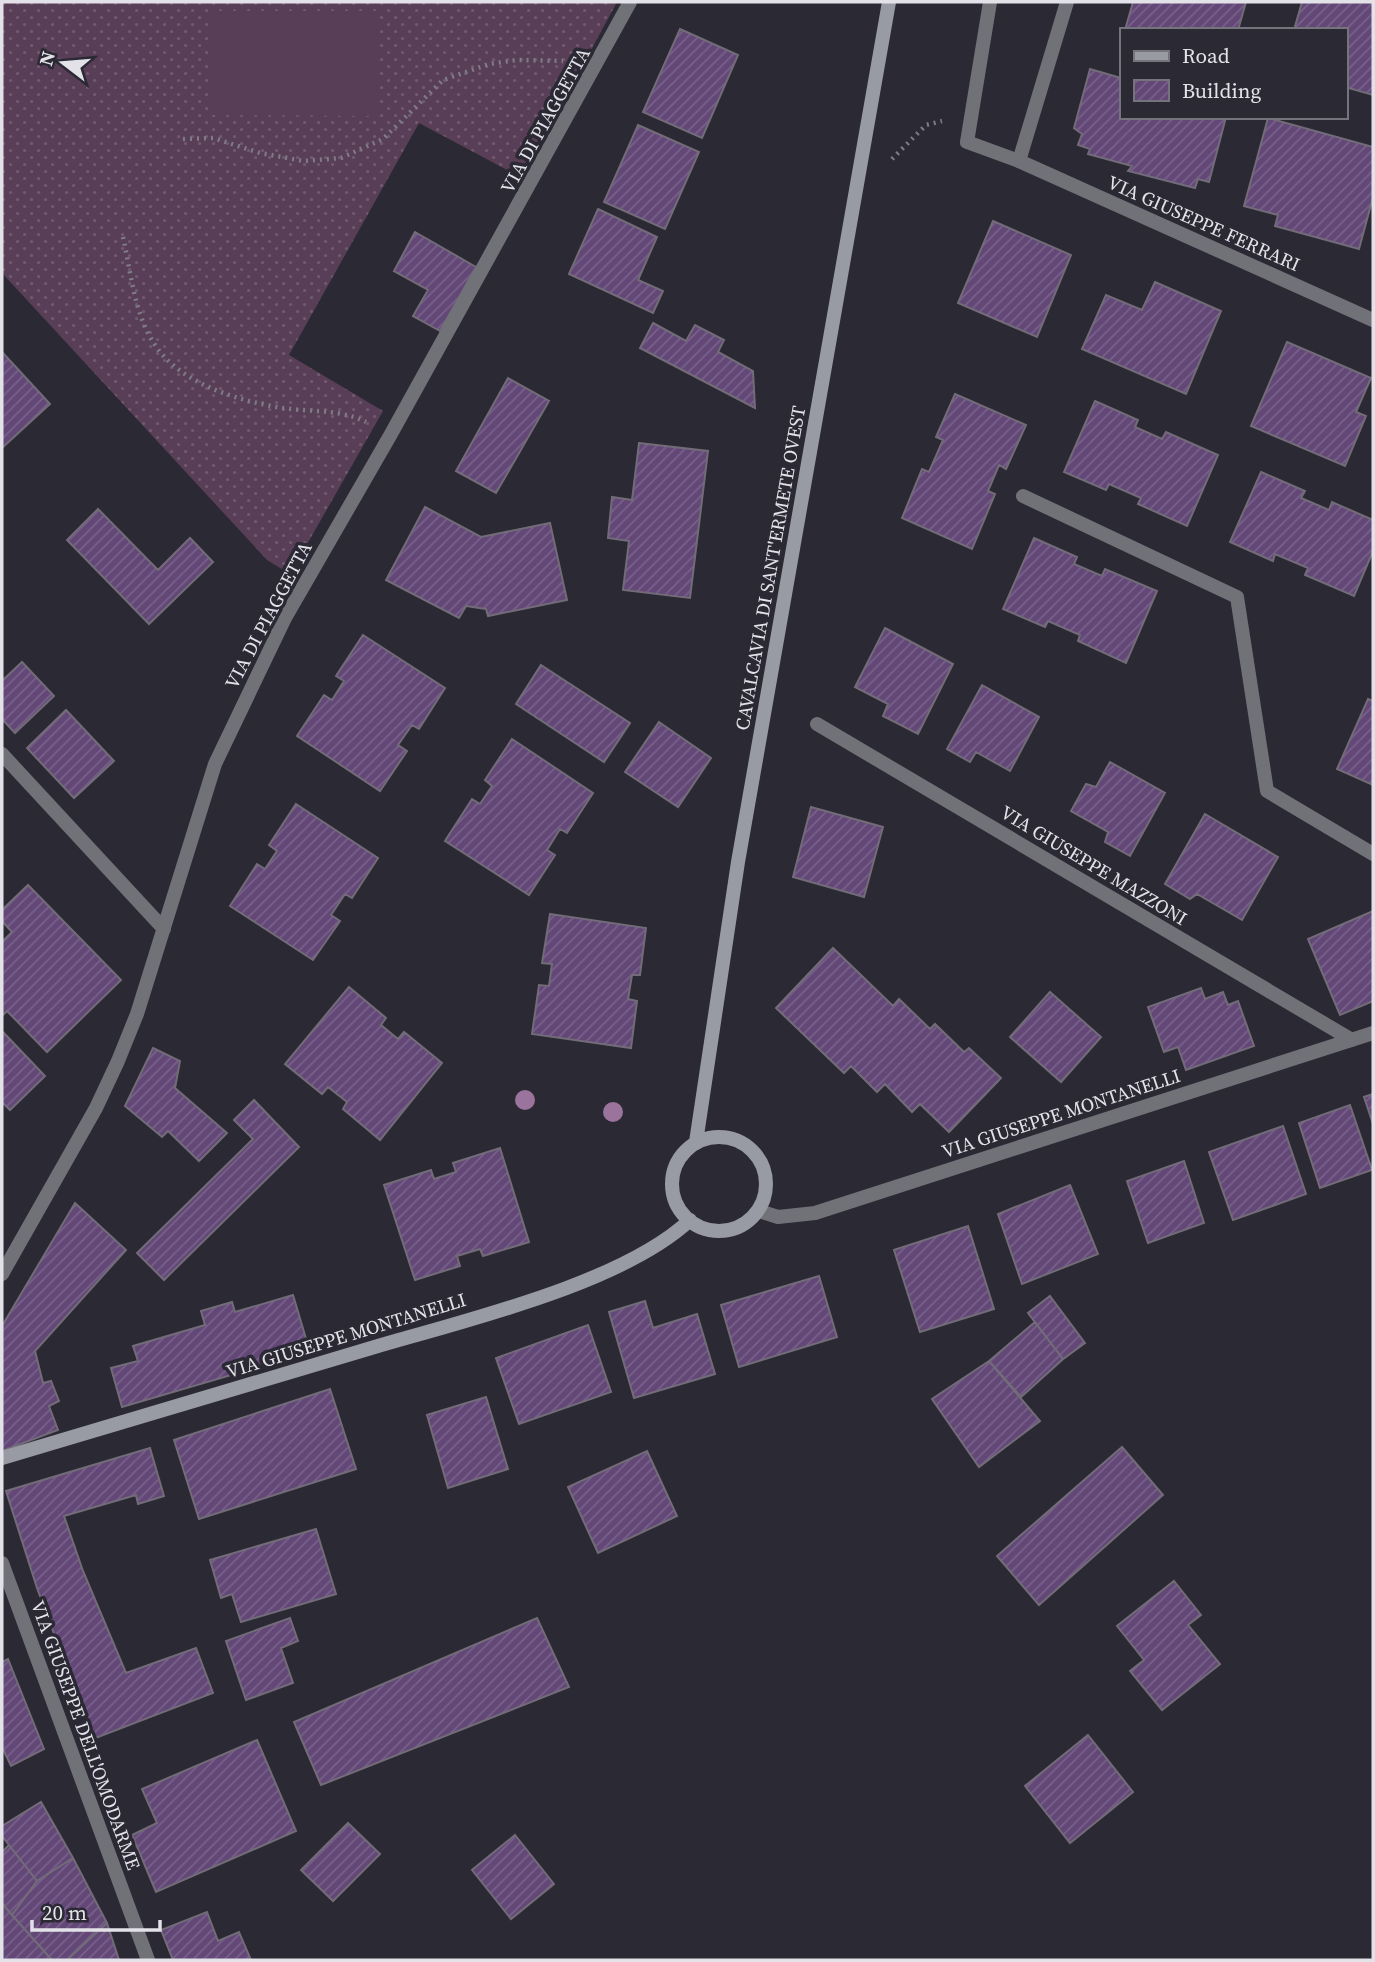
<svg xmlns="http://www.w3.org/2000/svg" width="1375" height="1962" viewBox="0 0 1375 1962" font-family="'Source Serif 4',serif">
<defs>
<pattern id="grass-dots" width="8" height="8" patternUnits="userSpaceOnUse" patternTransform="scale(1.75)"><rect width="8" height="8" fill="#593e58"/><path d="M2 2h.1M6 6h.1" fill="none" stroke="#715a70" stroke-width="1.8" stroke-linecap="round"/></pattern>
<pattern id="building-hatch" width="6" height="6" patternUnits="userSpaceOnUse" patternTransform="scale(1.75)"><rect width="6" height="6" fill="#624777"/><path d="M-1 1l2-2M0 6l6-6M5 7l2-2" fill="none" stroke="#78618a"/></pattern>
</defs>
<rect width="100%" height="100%" fill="#2b2934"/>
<!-- grass -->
<path fill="url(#grass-dots)" d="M 2,2 L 617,2 L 522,178 L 419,123 L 289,355 L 383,411 L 290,574 L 267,560 L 2,273 Z"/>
<!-- garden -->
<path fill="#593e58" d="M 212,11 L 380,11 L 380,116 L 212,115 Z"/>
<!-- building -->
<path fill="url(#building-hatch)" stroke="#726c78" stroke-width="2" d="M 1133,2 L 1246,2 L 1238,30 L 1125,30 Z
M 1302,2 L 1373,2 L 1373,95 L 1345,87 L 1345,30 L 1294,30 Z
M 680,29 L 738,55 L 702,138 L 643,112 Z
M 1090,69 L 1121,78 L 1121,117 L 1226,117 L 1209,182 L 1198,179 L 1195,188 L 1128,171 L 1132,166 L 1088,154 L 1090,149 L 1078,145 L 1082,134 L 1074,128 Z
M 1268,118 L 1373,147 L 1373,197 L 1359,249 L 1275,226 L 1278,215 L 1244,206 Z
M 638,125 L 699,152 L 665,229 L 604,202 Z
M 598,209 L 657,237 L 638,280 L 663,291 L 653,313 L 569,274 Z
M 993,221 L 1071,255 L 1037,337 L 958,303 Z
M 415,232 L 476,267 L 440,331 L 413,316 L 428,290 L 394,271 Z
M 1155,282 L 1221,311 L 1186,394 L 1082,349 L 1106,295 L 1142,310 Z
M 653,323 L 686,341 L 695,325 L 724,340 L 718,352 L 753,371 L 755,408 L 640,348 Z
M 1287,342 L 1371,378 L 1356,412 L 1366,416 L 1345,466 L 1251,426 Z
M 2,352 L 50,404 L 2,448 Z
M 508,378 L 549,401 L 496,493 L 456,471 Z
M 955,394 L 1026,425 L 1006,469 L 999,465 L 988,491 L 995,494 L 972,549 L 902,518 L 922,469 L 929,472 L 943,440 L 936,437 Z
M 1095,401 L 1138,420 L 1135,427 L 1162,439 L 1166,432 L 1218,455 L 1187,526 L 1138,504 L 1141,498 L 1109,484 L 1106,490 L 1064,472 Z
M 639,443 L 708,451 L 690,598 L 623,590 L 629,541 L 608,538 L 612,497 L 632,500 Z
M 1261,472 L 1305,491 L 1301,498 L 1329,510 L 1332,502 L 1373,520 L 1373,551 L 1354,596 L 1305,575 L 1308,568 L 1275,554 L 1273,561 L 1230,542 Z
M 425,507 L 481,537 L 550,523 L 567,600 L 488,616 L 486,609 L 466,606 L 459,618 L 386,580 Z
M 98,509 L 158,570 L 190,538 L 213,562 L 149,624 L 67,540 Z
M 1034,538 L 1077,557 L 1074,564 L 1102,576 L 1105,569 L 1157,591 L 1126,663 L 1078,641 L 1080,635 L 1048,621 L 1045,627 L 1003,609 Z
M 885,628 L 953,664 L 918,734 L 883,716 L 888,704 L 855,687 Z
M 363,635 L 445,688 L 419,729 L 412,725 L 398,745 L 407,751 L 380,791 L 297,736 L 324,695 L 332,700 L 344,681 L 336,676 Z
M 22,662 L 54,696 L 15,733 L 2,719 L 2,681 Z
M 541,665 L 630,723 L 604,762 L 516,704 Z
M 982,685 L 1039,717 L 1010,771 L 976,752 L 970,762 L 947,749 Z
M 1368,699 L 1373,701 L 1373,785 L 1337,769 Z
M 66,710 L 114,761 L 74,798 L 27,748 Z
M 659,722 L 711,758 L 678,807 L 625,772 Z
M 512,739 L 593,793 L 567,833 L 560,829 L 547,850 L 555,855 L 529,895 L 445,841 L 472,799 L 480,804 L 492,786 L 485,780 Z
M 1110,762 L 1165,793 L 1130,856 L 1105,842 L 1108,832 L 1071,811 L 1086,784 L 1096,787 Z
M 296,804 L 378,858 L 352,898 L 345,894 L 331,915 L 340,921 L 313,960 L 230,906 L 257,864 L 265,869 L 277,851 L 269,845 Z
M 811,807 L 883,827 L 864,897 L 793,877 Z
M 1205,814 L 1278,857 L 1242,920 L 1197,894 L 1190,899 L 1165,884 Z
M 28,885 L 121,980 L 47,1052 L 7,1011 L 2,1016 L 2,942 L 12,932 L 2,921 L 2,910 Z
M 1373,911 L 1373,1001 L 1340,1015 L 1308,939 Z
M 550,914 L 646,928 L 640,975 L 632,975 L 628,999 L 637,1001 L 631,1048 L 532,1034 L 539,985 L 549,986 L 552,964 L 542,963 Z
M 833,948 L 893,1006 L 899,999 L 930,1029 L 935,1024 L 964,1052 L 969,1048 L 1001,1078 L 949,1132 L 920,1104 L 912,1112 L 885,1084 L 877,1092 L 851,1066 L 844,1073 L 776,1008 Z
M 349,987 L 386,1018 L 381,1025 L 398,1039 L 404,1032 L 442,1063 L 380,1140 L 343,1109 L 347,1102 L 328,1087 L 322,1094 L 285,1064 Z
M 1201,988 L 1205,999 L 1223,992 L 1228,1005 L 1238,1001 L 1254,1046 L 1186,1070 L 1178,1047 L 1164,1052 L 1148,1007 Z
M 1050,992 L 1101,1037 L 1061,1082 L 1010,1037 Z
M 2,1031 L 45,1076 L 10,1110 L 2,1102 Z
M 153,1048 L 180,1061 L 175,1088 L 227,1133 L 199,1161 L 168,1131 L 162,1137 L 125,1106 Z
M 1373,1094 L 1373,1124 L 1364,1097 Z
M 254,1100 L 299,1147 L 164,1280 L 137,1253 L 253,1139 L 234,1120 Z
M 1350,1105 L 1372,1170 L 1320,1188 L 1299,1123 Z
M 1283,1126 L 1306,1194 L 1233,1220 L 1209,1152 Z
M 500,1148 L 529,1242 L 483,1256 L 480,1249 L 457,1256 L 460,1266 L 415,1280 L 384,1185 L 431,1170 L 434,1179 L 456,1172 L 453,1163 Z
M 1184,1161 L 1204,1223 L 1148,1243 L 1127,1181 Z
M 1070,1185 L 1098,1254 L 1022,1284 L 998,1214 Z
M 75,1203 L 126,1250 L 35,1351 L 43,1383 L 51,1381 L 59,1401 L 49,1406 L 58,1430 L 2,1451 L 2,1326 Z
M 968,1226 L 994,1309 L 920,1332 L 894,1250 Z
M 819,1276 L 837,1337 L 739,1367 L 721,1305 Z
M 293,1295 L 310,1352 L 122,1407 L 111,1368 L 138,1361 L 133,1346 L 205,1325 L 201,1311 L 232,1302 L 235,1312 Z
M 1050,1296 L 1085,1343 L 1063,1359 L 1028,1313 Z
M 645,1301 L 653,1328 L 697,1314 L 715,1374 L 634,1398 L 609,1312 Z
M 1035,1322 L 1063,1359 L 1021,1397 L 989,1361 Z
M 588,1325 L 611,1392 L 519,1424 L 496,1358 Z
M 989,1361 L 1040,1421 L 979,1467 L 932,1399 Z
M 330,1389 L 356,1469 L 199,1519 L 174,1440 Z
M 486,1397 L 508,1469 L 448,1488 L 427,1415 Z
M 1122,1447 L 1163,1495 L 1039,1605 L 997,1556 Z
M 150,1448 L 164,1496 L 138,1504 L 136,1495 L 64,1516 L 83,1571 L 126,1673 L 196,1648 L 213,1693 L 93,1739 L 37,1588 L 6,1491 Z
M 647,1451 L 677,1516 L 598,1553 L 568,1487 Z
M 316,1529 L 336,1594 L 241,1622 L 232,1594 L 221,1598 L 210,1560 Z
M 1174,1581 L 1201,1615 L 1188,1625 L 1220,1664 L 1162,1710 L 1130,1671 L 1144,1660 L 1117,1626 Z
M 290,1618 L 298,1641 L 281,1648 L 293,1683 L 246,1700 L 226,1641 Z
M 537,1618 L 569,1687 L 321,1785 L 294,1722 Z
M 8,1659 L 44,1749 L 11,1766 L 2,1747 L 2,1662 Z
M 1088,1735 L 1133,1792 L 1070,1843 L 1025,1786 Z
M 257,1740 L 296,1831 L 156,1892 L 132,1835 L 157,1823 L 142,1789 Z
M 41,1802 L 73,1858 L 37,1881 L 2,1836 L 2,1826 Z
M 348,1823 L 380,1854 L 333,1901 L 301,1870 Z
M 515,1835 L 554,1884 L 511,1919 L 472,1870 Z
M 9,1845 L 37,1881 L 12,1915 L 2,1903 L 2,1852 Z
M 73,1858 L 107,1923 L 67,1960 L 52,1960 L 12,1915 L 37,1881 Z
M 2,1903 L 12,1915 L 52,1960 L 2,1960 Z
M 207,1912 L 218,1941 L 239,1932 L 251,1960 L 173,1960 L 161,1930 Z
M 107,1923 L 119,1960 L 67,1960 Z"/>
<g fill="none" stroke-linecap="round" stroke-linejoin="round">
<!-- path -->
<path stroke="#7e7d86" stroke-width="4.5" stroke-dasharray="2 5" stroke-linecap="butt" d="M 183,139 L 213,138 L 260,153 L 304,161 L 341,158 L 383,139 L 443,80 L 489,64 L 517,60 L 563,61
M 892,159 L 926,125 L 942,121
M 123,237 C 130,268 133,302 147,331 C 170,381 231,399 282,408 C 310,412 340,409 366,422"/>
<!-- lane -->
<path stroke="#717278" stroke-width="14" d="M 990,2 L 967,142 L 1019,161"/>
<!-- street -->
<path stroke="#717278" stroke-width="14" d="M 1067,2 L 1019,161 L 1373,320
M 1023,496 L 1237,597 L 1267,791 L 1373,854
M 817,724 L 1352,1040
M 2,754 L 164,929
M 759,1211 L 778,1217 L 815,1213 L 1373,1033
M 2,1274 L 96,1108 L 118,1061 L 137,1014 L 215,764 L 285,618 L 391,434 L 630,2
M 2,1563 L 148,1960"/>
<!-- secondary -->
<path stroke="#989ba4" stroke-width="14" d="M672 1184a47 47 0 1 1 94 0a47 47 0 1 1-94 0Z
M 696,1142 L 738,862 L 889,2
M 2,1458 C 127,1421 252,1384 378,1346 C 467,1320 623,1283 690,1220"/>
</g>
<!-- trees -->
<g fill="#9a749c">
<circle cx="525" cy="1100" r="10"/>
<circle cx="613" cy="1112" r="10"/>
</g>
<g text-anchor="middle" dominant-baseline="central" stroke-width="7" stroke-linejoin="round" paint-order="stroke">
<!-- street labels -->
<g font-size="19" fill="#e3e2e9" stroke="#2b2934">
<text transform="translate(545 120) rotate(-61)">VIA DI PIAGGETTA</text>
<text transform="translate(1204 223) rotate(24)">VIA GIUSEPPE FERRARI</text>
<text transform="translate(770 568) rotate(-80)">CAVALCAVIA DI SANT'ERMETE OVEST</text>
<text transform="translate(268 615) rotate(-62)">VIA DI PIAGGETTA</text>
<text transform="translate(1094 865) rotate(31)">VIA GIUSEPPE MAZZONI</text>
<text transform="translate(1061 1113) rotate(-18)">VIA GIUSEPPE MONTANELLI</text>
<text transform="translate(346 1335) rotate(-17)">VIA GIUSEPPE MONTANELLI</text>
<text transform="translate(86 1735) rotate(70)">VIA GIUSEPPE DELL'OMODARME</text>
</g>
</g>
<!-- border -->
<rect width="1375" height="1962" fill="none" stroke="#e3e2e9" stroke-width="7"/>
<!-- legend -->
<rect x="1120" y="28" width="228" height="91" fill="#2b2934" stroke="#75737c" stroke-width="2"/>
<rect x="1134" y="51" width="35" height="10" fill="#989ba4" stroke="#75737c" stroke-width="2"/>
<text x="1182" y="63" font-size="21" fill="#e3e2e9">Road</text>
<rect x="1134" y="80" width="35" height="21" fill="url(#building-hatch)" stroke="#75737c" stroke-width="2"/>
<text x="1182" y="98" font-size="21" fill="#e3e2e9">Building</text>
<!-- north arrow -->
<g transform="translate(63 63) rotate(286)" stroke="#2b2934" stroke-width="5" paint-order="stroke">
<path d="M0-5L12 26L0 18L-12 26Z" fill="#e3e2e9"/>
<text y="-10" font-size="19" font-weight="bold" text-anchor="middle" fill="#e3e2e9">N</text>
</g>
<!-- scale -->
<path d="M32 1920v10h128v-10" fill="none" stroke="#e3e2e9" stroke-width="3.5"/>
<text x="42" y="1920" font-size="21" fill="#e3e2e9" stroke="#2b2934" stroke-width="5" paint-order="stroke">20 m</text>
</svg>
